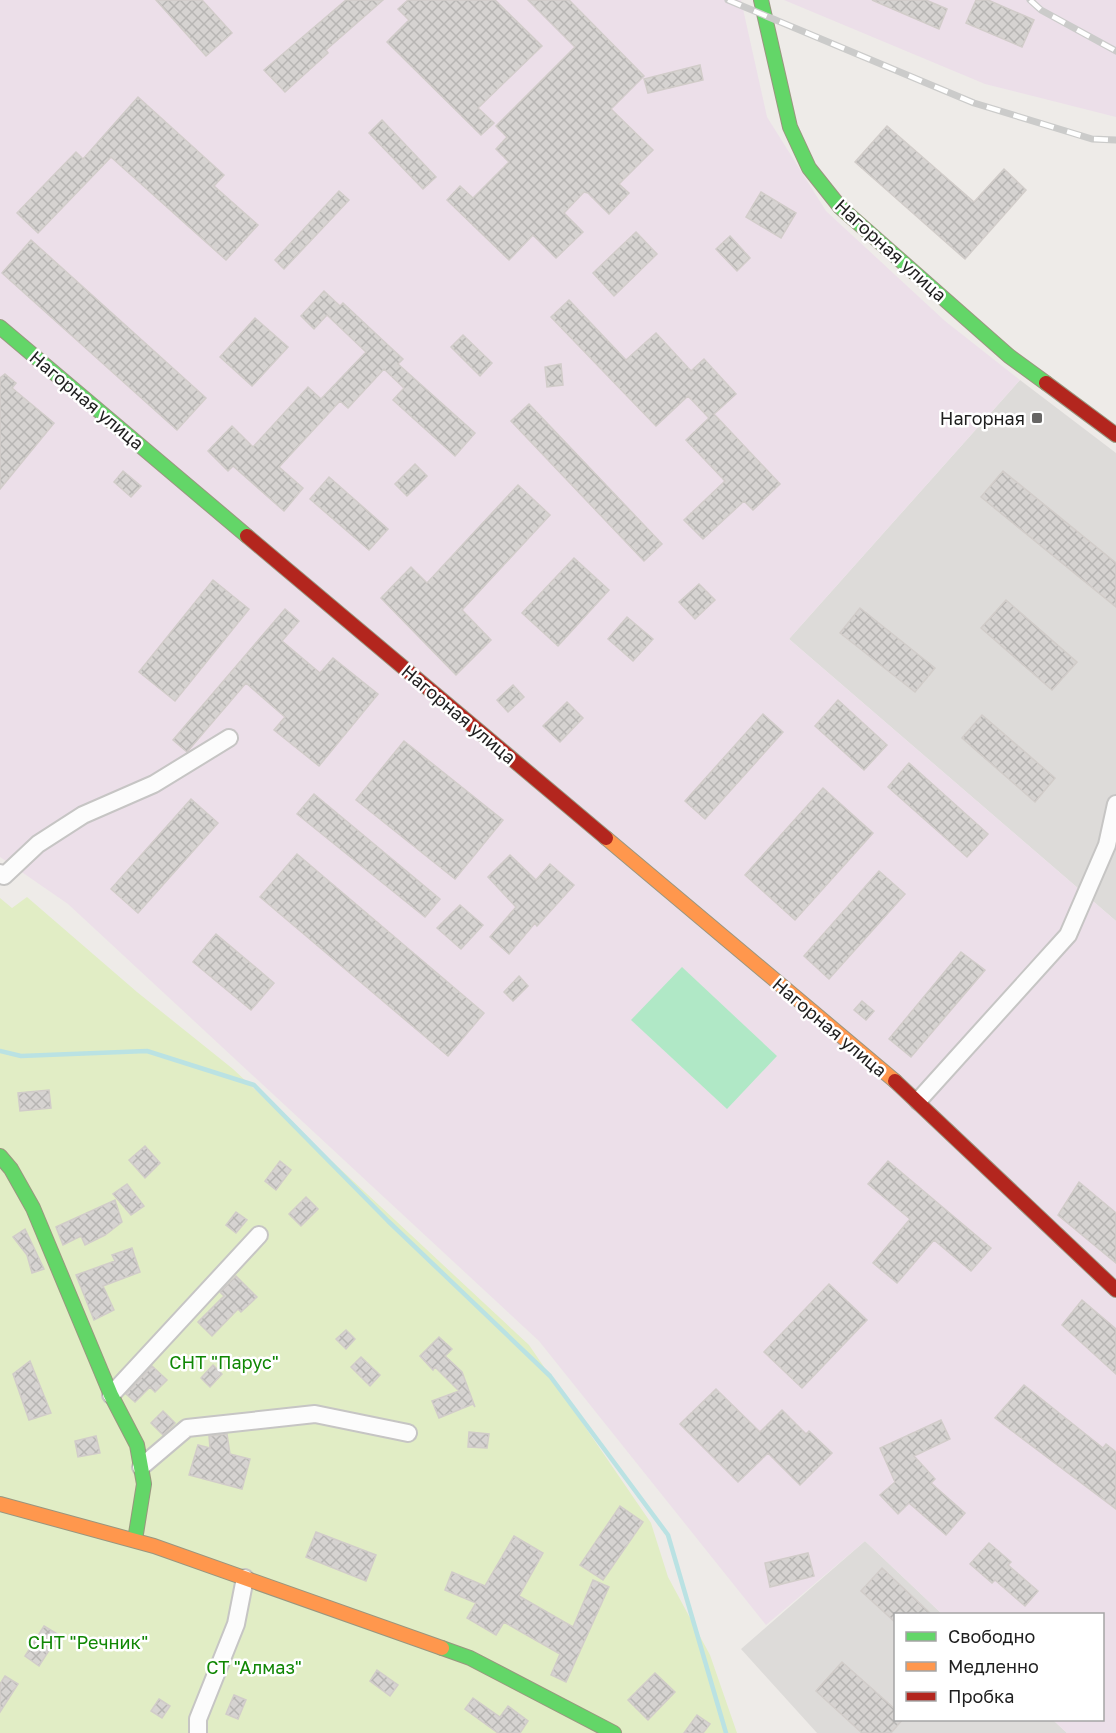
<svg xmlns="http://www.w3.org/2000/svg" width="1116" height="1733" viewBox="0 0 1116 1733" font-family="'Golos Text',sans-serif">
<defs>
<pattern id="building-cross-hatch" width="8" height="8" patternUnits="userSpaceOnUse" patternTransform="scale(1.5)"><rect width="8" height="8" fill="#d6d3d1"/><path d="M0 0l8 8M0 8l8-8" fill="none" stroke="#b7b5b3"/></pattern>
</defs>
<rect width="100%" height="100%" fill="#eeebe8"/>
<!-- residential -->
<path fill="#dddbd9" d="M 1020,380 L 1116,453 L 1116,921 L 789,639 Z
M 865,1541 L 942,1614 L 896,1614 L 896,1720 L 1053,1720 L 1067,1733 L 817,1733 L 741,1649 Z"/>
<!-- industrial -->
<path fill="#ecdfe9" d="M 0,0 L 741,0 L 767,117 L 826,211 L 945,321 L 1020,380 L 789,639 L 1116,921 L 1116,1733 L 1067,1733 L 1053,1720 L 1102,1720 L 1102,1614 L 942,1614 L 865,1541 L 766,1625 L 539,1341 L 68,904 L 0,857 Z
M 784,0 L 1116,0 L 1116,117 L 985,84 Z"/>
<!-- grass -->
<path fill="#e1edc5" d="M 27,897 L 137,992 L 233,1069 L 529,1345 L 651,1523 L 668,1577 L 710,1655 L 737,1733 L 0,1733 L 0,898 L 12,908 Z"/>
<!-- pitch -->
<path fill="#b0e8c6" d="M 682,967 L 777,1056 L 727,1109 L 631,1020 Z"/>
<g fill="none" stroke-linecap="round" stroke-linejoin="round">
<!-- stream -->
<path stroke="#bae2e3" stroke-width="4.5" d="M 0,1051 L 21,1056 L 147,1051 L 254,1085 L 388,1221 L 550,1376 L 668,1535 L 726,1733"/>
</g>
<!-- building -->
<path fill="url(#building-cross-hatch)" stroke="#d1ccc9" stroke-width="1.5" d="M 156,0 L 202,0 L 232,33 L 206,56 Z
M 346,0 L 383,0 L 326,50 L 328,53 L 285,92 L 264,70 Z
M 408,0 L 495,0 L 542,46 L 478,108 L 494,123 L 481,135 L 387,42 L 409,20 L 398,9 Z
M 528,0 L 569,0 L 644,76 L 611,109 L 653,150 L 619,184 L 629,193 L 609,214 L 588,193 L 584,192 L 564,213 L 583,232 L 556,258 L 533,235 L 509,260 L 447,200 L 460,186 L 473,198 L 509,162 L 496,149 L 507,137 L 496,126 L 575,47 Z
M 872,0 L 926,0 L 947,9 L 939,29 Z
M 976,0 L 988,0 L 1034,20 L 1022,47 L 966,23 Z
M 700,65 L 703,80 L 648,93 L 644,79 Z
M 138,97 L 224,175 L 214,186 L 258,225 L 226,260 L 111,157 L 38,233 L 17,213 L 76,152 L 83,159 Z
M 382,120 L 436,177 L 423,189 L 369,133 Z
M 887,126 L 974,202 L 1004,169 L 1026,190 L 965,259 L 855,162 Z
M 339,191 L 349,200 L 284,269 L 275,260 Z
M 761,192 L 796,213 L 781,238 L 746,217 Z
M 636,232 L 657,254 L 614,296 L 593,273 Z
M 730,236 L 750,258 L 737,271 L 716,249 Z
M 31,240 L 206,398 L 177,430 L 2,273 Z
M 324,291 L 340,306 L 343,303 L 390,347 L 403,359 L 398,364 L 475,433 L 455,456 L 393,400 L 404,388 L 384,369 L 348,408 L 340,401 L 279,467 L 303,488 L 284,511 L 233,466 L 228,471 L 208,451 L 232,426 L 253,447 L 308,387 L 321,399 L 366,352 L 327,315 L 314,329 L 301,316 Z
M 569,300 L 626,360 L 656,333 L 691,371 L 704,359 L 736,394 L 714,414 L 780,484 L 753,510 L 744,501 L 703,539 L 684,520 L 725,481 L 686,440 L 709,418 L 688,396 L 656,426 L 551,317 Z
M 255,318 L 288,347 L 252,386 L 220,357 Z
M 463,335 L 492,363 L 480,376 L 451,347 Z
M 561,364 L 563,385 L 547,387 L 545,367 Z
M 5,374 L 16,383 L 12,388 L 54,423 L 0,489 L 0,378 Z
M 529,404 L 662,544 L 644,561 L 511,421 Z
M 415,464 L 427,476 L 407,496 L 395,484 Z
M 123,471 L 141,486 L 131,497 L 114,482 Z
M 1003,471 L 1116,563 L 1116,607 L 981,497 Z
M 329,477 L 388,529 L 369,550 L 310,499 Z
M 518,485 L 550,515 L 462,610 L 491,640 L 456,675 L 381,598 L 411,567 L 427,583 Z
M 574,558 L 609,590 L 558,646 L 522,613 Z
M 213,580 L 249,609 L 175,701 L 139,672 Z
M 699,584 L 715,600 L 695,619 L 679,602 Z
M 1006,600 L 1077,662 L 1052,690 L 981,628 Z
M 860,608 L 935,668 L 915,692 L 840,633 Z
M 285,609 L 299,621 L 282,641 L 320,673 L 333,658 L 378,694 L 319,766 L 274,730 L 285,717 L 246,683 L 187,752 L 173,740 Z
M 627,617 L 653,639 L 633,661 L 608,639 Z
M 513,685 L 524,697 L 508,712 L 497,700 Z
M 838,700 L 887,745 L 864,770 L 815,726 Z
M 567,702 L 583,718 L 560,742 L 543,726 Z
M 763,714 L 783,732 L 705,819 L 685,801 Z
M 982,715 L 1055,778 L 1035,802 L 962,738 Z
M 404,741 L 503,820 L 455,879 L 356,800 Z
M 909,763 L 988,834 L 967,857 L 888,787 Z
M 823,788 L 873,833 L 795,920 L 745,875 Z
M 314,794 L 440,899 L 425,917 L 297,814 Z
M 191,799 L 218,823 L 138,913 L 111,889 Z
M 297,854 L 484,1013 L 448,1056 L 260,897 Z
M 510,855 L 536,880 L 550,864 L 574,885 L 537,926 L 535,923 L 509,954 L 490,937 L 516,907 L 488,877 Z
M 879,871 L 905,894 L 829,979 L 804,956 Z
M 460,905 L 483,925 L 461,949 L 437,928 Z
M 216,934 L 274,983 L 251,1010 L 193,962 Z
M 961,952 L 985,970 L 911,1057 L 889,1039 Z
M 519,976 L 528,986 L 513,1001 L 504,992 Z
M 862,1001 L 874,1011 L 866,1020 L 854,1010 Z
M 49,1090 L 51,1108 L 20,1111 L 18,1093 Z
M 145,1146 L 160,1163 L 145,1178 L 129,1160 Z
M 280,1161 L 291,1170 L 276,1190 L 265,1181 Z
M 888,1161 L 991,1248 L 971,1271 L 934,1240 L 897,1283 L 873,1263 L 910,1219 L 868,1184 Z
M 1079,1182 L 1116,1213 L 1116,1263 L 1058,1215 Z
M 127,1184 L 144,1206 L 131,1215 L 113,1194 Z
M 306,1197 L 318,1209 L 301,1226 L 289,1214 Z
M 115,1200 L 122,1222 L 105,1235 L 85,1245 L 81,1236 L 63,1245 L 56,1227 Z
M 236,1212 L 247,1220 L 236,1233 L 226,1225 Z
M 25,1229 L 44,1269 L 32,1273 L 27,1255 L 13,1237 Z
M 132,1248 L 140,1272 L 103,1286 L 114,1310 L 94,1320 L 76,1275 L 115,1261 L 112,1255 Z
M 236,1276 L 257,1297 L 241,1312 L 238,1309 L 212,1336 L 198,1322 L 224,1296 L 220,1292 Z
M 829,1284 L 867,1320 L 802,1388 L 764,1352 Z
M 1082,1300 L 1116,1329 L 1116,1374 L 1062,1325 Z
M 346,1330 L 355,1339 L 346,1349 L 336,1339 Z
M 439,1337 L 452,1349 L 445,1356 L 462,1372 L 475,1407 L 473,1404 L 439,1418 L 432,1401 L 459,1391 L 435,1367 L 433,1370 L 420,1356 Z
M 361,1357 L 380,1375 L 370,1386 L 351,1367 Z
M 30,1361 L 51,1413 L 29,1420 L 13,1374 Z
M 213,1365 L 222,1374 L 210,1387 L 201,1378 Z
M 152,1366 L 167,1380 L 155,1392 L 150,1387 L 135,1402 L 126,1394 Z
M 1024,1385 L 1103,1448 L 1106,1444 L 1116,1452 L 1116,1509 L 995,1418 Z
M 716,1389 L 760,1432 L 782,1410 L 806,1434 L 809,1431 L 832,1453 L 800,1485 L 768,1453 L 738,1482 L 680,1424 Z
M 163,1411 L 175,1423 L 163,1435 L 151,1423 Z
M 941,1420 L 950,1439 L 914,1456 L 935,1479 L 931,1483 L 965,1513 L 946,1535 L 909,1503 L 898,1514 L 880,1495 L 895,1482 L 880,1448 Z
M 469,1432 L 489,1434 L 487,1448 L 468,1447 Z
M 227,1434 L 230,1454 L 250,1459 L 242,1489 L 189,1475 L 198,1445 L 210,1448 L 209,1436 Z
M 96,1436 L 100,1453 L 78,1457 L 75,1441 Z
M 620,1506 L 643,1522 L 603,1580 L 580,1565 Z
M 316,1532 L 376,1555 L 366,1581 L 306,1557 Z
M 514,1536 L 543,1553 L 519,1596 L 573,1627 L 593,1580 L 609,1587 L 566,1682 L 551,1675 L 560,1654 L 504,1622 L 496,1635 L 467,1618 L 476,1603 L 445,1590 L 452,1572 L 485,1586 Z
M 989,1543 L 1011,1562 L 1008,1565 L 1038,1591 L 1025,1606 L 995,1580 L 992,1583 L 970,1564 Z
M 808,1553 L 814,1576 L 770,1587 L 765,1563 Z
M 882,1568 L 931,1614 L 896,1614 L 896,1623 L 861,1591 Z
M 44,1626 L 59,1635 L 39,1666 L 25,1656 Z
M 842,1662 L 896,1710 L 896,1719 L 903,1719 L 891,1733 L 862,1733 L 816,1691 Z
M 377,1670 L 398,1685 L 390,1696 L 370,1681 Z
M 655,1673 L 675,1692 L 648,1720 L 628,1700 Z
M 5,1676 L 18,1684 L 0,1712 L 0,1684 Z
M 234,1695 L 246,1700 L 238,1719 L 226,1714 Z
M 473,1698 L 500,1717 L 508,1706 L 528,1721 L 520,1733 L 498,1733 L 465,1709 Z
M 159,1699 L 170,1706 L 162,1718 L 151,1711 Z
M 697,1715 L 710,1724 L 703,1733 L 684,1733 Z"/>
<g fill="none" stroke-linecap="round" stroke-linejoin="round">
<!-- street casing -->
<g stroke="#c6c5c4" stroke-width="20">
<path id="street" d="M 0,873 L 4,876 L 38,844 L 83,815 L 154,784 L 229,738
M 918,1101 L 1068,935 L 1107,845 L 1116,804
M 111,1395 L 259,1235
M 141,1467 L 187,1428 L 315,1414 L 408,1433
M 198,1733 L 198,1719 L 236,1624 L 245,1578"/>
</g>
<!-- fast casing -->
<g stroke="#99967f" stroke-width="16">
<path id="fast" d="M 761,0 L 790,127 L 809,168 L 840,207 L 1009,356 L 1046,383
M 0,327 L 247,536
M 0,1156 L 11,1169 L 33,1208 L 111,1395 L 137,1445 L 144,1484 L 135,1540
M 442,1648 L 470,1658 L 614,1733"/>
</g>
<!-- slow casing -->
<g stroke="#99967f" stroke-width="16">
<path id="slow" d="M 606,838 L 895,1081
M 0,1504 L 154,1546 L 442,1648"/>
</g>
<!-- jam casing -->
<g stroke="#99967f" stroke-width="16">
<path id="jam" d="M 1046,383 L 1116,435
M 247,536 L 606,838
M 895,1081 L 1116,1290"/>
</g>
<!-- street -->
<use href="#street" stroke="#fcfcfc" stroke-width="16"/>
<!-- fast -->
<use href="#fast" stroke="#63d668" stroke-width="14"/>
<!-- slow -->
<use href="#slow" stroke="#ff974d" stroke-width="14"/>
<!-- jam -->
<use href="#jam" stroke="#b3261e" stroke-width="14"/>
<!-- rail casing -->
<g stroke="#cbcbca" stroke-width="7">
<path id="rail" d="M 728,0 L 974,103 L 1092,139 L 1116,140
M 1030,0 L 1041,10 L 1116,51"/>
</g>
<!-- rail -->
<use href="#rail" stroke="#fff" stroke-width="4.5" stroke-dasharray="14" stroke-linecap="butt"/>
</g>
<!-- markers -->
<rect fill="#676665" stroke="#fff" stroke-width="2" x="1031" y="412" width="12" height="12" rx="3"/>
<g text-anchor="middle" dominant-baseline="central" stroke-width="5" stroke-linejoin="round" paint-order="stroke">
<!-- street labels -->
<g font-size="18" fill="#1f1f1f" stroke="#fff">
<text transform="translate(891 250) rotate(42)">Нагорная улица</text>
<text transform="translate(87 400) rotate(40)">Нагорная улица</text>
<text transform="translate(459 714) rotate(40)">Нагорная улица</text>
<text transform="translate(830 1027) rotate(40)">Нагорная улица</text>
</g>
<!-- poi labels -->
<g font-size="18" fill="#1f1f1f" stroke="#fff" text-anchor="end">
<text x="1025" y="418">Нагорная</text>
</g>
<!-- park labels -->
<g font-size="18" fill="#108704" stroke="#fff">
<text x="224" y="1362">СНТ "Парус"</text>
<text x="88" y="1642">СНТ "Речник"</text>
<text x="254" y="1667">СТ "Алмаз"</text>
</g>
</g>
<!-- legend -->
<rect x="894" y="1613" width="210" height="108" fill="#ffffff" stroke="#a5a5a5" stroke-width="1.5"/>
<rect x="906" y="1632" width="30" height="9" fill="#63d668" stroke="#a5a5a5" stroke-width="1.5"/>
<text x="948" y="1643" font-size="18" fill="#1f1f1f">Свободно</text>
<rect x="906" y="1662" width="30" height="9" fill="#ff974d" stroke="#a5a5a5" stroke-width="1.5"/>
<text x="948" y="1673" font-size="18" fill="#1f1f1f">Медленно</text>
<rect x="906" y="1692" width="30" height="9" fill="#b3261e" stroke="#a5a5a5" stroke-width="1.5"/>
<text x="948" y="1703" font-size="18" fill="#1f1f1f">Пробка</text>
</svg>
